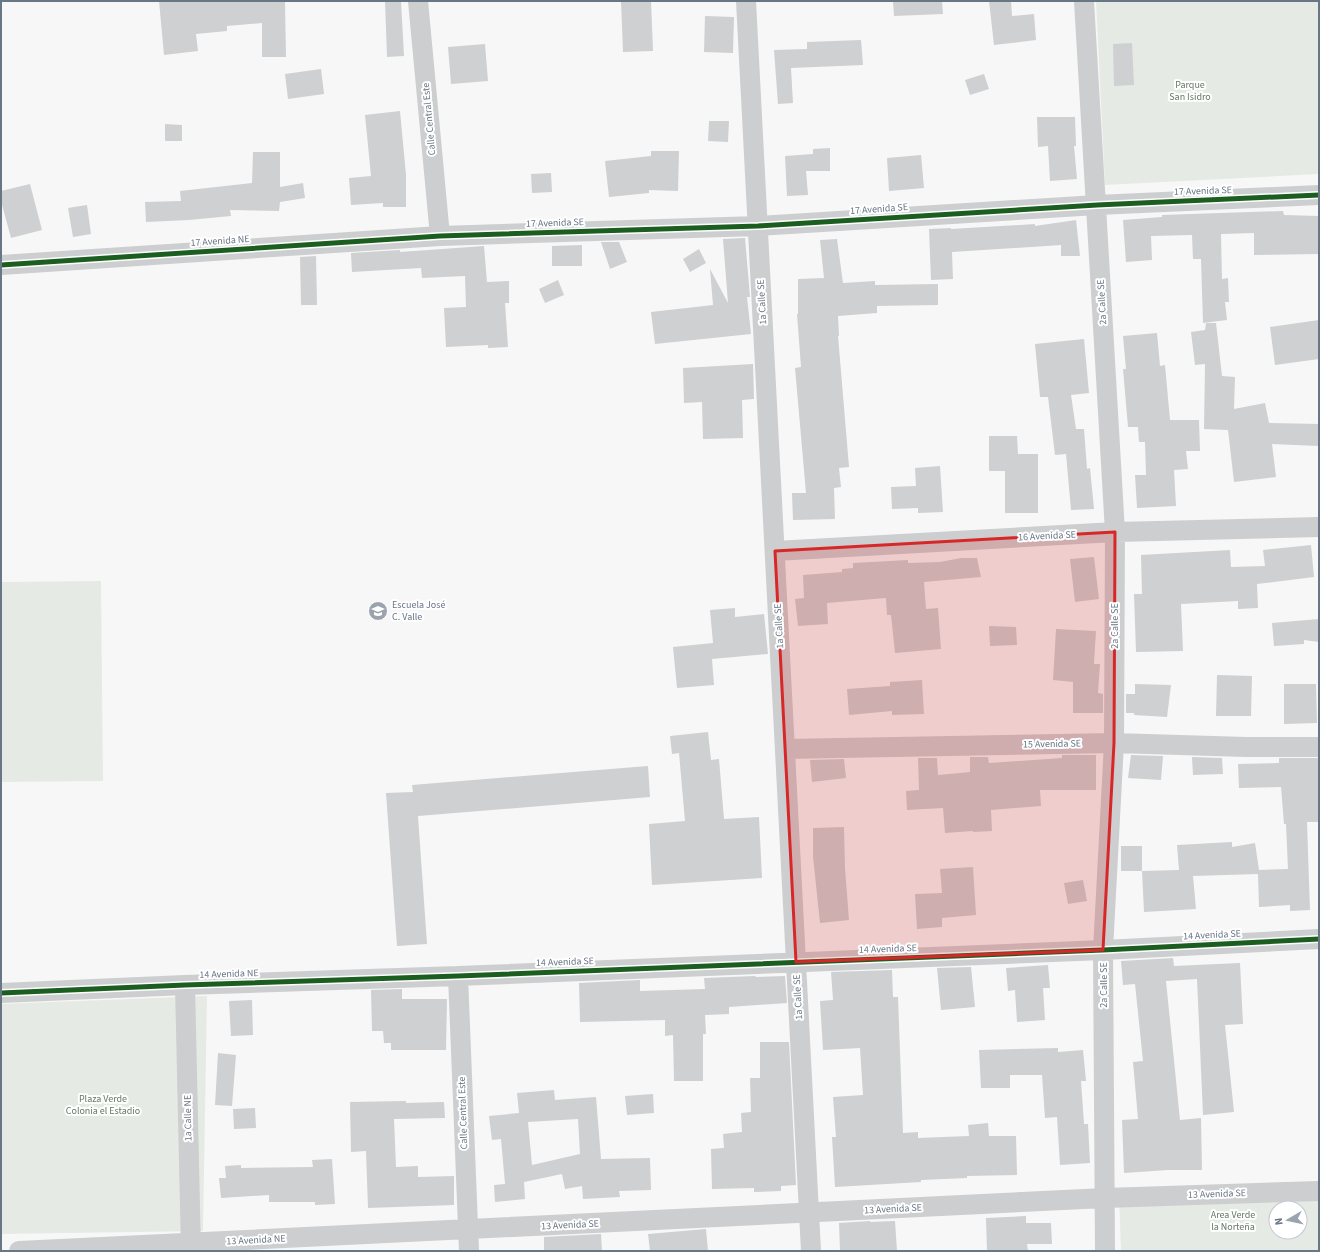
<svg xmlns="http://www.w3.org/2000/svg" width="1320" height="1252" viewBox="0 0 1320 1252" font-family="'Source Sans 3',sans-serif">
<rect width="100%" height="100%" fill="#f7f7f7"/>
<!-- green -->
<path fill="#e6eae5" fill-rule="evenodd" d="M 1096,1 L 1319,1 L 1319,174 L 1105,185 Z
M 101,581 L 103,781 L 1,782 L 1,582 Z
M 207,996 L 203,1231 L 1,1234 L 1,1004 Z
M 1319,1188 L 1319,1251 L 1121,1251 L 1119,1195 ZM 1276,1208 L 1300,1208 L 1300,1232 L 1276,1232 Z"/>
<!-- building -->
<path fill="#ced0d1" fill-rule="evenodd" d="M 159,1 L 285,1 L 286,57 L 262,57 L 262,23 L 227,26 L 227,31 L 196,34 L 198,51 L 164,55 Z
M 385,1 L 401,1 L 404,56 L 387,57 Z
M 621,1 L 651,1 L 653,51 L 623,52 Z
M 893,1 L 942,1 L 943,14 L 894,16 Z
M 989,1 L 1011,1 L 1012,16 L 1034,14 L 1036,40 L 994,45 Z
M 705,16 L 734,17 L 733,53 L 704,52 Z
M 861,40 L 863,65 L 791,68 L 793,103 L 778,104 L 774,50 L 807,49 L 807,42 Z
M 1132,43 L 1134,85 L 1114,86 L 1113,44 Z
M 485,44 L 488,81 L 451,84 L 448,47 Z
M 321,69 L 324,94 L 288,99 L 285,74 Z
M 984,74 L 989,89 L 970,95 L 965,80 Z
M 400,111 L 406,175 L 406,207 L 383,207 L 383,203 L 351,205 L 349,178 L 371,176 L 365,115 Z
M 1037,117 L 1075,117 L 1076,146 L 1074,146 L 1077,179 L 1050,181 L 1048,146 L 1038,147 Z
M 709,121 L 729,121 L 728,142 L 708,141 Z
M 165,124 L 182,125 L 182,141 L 165,141 Z
M 830,148 L 830,171 L 806,171 L 808,195 L 787,196 L 785,156 L 813,154 L 813,149 Z
M 651,151 L 679,151 L 678,191 L 649,190 L 649,193 L 609,197 L 605,161 L 651,156 Z
M 253,152 L 280,152 L 280,187 L 303,183 L 305,198 L 280,202 L 279,211 L 230,210 L 231,216 L 189,220 L 146,222 L 145,202 L 181,201 L 180,191 L 252,183 Z
M 921,155 L 924,188 L 889,191 L 887,158 Z
M 551,173 L 552,192 L 532,193 L 531,174 Z
M 30,184 L 42,230 L 11,238 L 1,201 L 1,191 Z
M 87,205 L 91,234 L 73,237 L 68,208 Z
M 1283,211 L 1284,215 L 1319,216 L 1319,254 L 1254,255 L 1254,233 L 1221,234 L 1222,279 L 1228,278 L 1229,302 L 1225,302 L 1227,320 L 1203,323 L 1201,259 L 1193,259 L 1192,235 L 1151,236 L 1152,260 L 1126,262 L 1123,220 L 1162,217 L 1162,215 Z
M 1076,220 L 1080,256 L 1061,256 L 1061,245 L 952,252 L 953,279 L 931,280 L 929,229 L 951,228 L 951,229 L 1035,224 L 1035,226 Z
M 745,238 L 750,297 L 747,297 L 751,334 L 655,344 L 651,312 L 713,305 L 710,269 L 728,303 L 723,239 Z
M 837,239 L 843,283 L 875,281 L 875,285 L 938,284 L 938,305 L 877,306 L 877,313 L 838,316 L 839,336 L 838,336 L 849,467 L 839,468 L 841,487 L 834,488 L 835,519 L 793,520 L 792,493 L 806,493 L 795,368 L 801,367 L 797,314 L 798,314 L 798,279 L 824,278 L 820,240 Z
M 601,242 L 619,242 L 627,262 L 610,269 Z
M 582,245 L 582,266 L 552,266 L 552,246 Z
M 484,246 L 487,282 L 509,281 L 509,303 L 505,303 L 508,347 L 488,348 L 488,345 L 446,347 L 444,308 L 466,307 L 465,276 L 422,278 L 421,268 L 352,272 L 351,253 L 400,250 L 400,252 Z
M 699,249 L 706,263 L 690,272 L 683,259 Z
M 316,256 L 317,305 L 301,305 L 300,257 Z
M 558,280 L 564,295 L 545,303 L 539,289 Z
M 1319,320 L 1319,359 L 1275,365 L 1270,327 Z
M 1206,323 L 1216,323 L 1222,376 L 1235,377 L 1234,409 L 1265,403 L 1269,423 L 1319,424 L 1319,446 L 1272,444 L 1276,477 L 1234,482 L 1228,430 L 1204,429 L 1205,364 L 1195,365 L 1191,332 L 1205,330 Z
M 1157,333 L 1160,366 L 1165,365 L 1170,420 L 1199,420 L 1200,451 L 1186,451 L 1188,469 L 1174,470 L 1176,506 L 1137,508 L 1135,475 L 1146,475 L 1145,442 L 1139,442 L 1138,427 L 1128,427 L 1123,369 L 1126,369 L 1123,336 Z
M 1084,339 L 1089,393 L 1071,395 L 1076,429 L 1084,429 L 1087,469 L 1090,468 L 1094,509 L 1071,510 L 1066,454 L 1055,455 L 1048,397 L 1040,397 L 1035,344 Z
M 753,364 L 754,399 L 742,400 L 743,438 L 703,439 L 702,402 L 684,403 L 683,368 Z
M 989,436 L 1017,436 L 1018,454 L 1038,454 L 1038,513 L 1005,513 L 1005,471 L 989,471 Z
M 940,466 L 943,512 L 918,513 L 918,508 L 892,509 L 891,487 L 916,486 L 915,468 Z
M 1311,545 L 1314,577 L 1257,584 L 1258,608 L 1238,609 L 1238,601 L 1181,604 L 1183,651 L 1136,652 L 1134,594 L 1142,594 L 1141,555 L 1230,550 L 1231,567 L 1265,566 L 1263,550 Z
M 1094,557 L 1099,599 L 1075,602 L 1070,559 Z
M 961,558 L 977,558 L 981,577 L 924,582 L 926,609 L 938,608 L 941,649 L 895,653 L 891,615 L 887,615 L 886,598 L 827,603 L 828,624 L 798,626 L 795,599 L 804,598 L 803,575 L 842,572 L 842,569 L 853,568 L 853,563 L 908,560 L 908,563 L 940,562 Z
M 735,608 L 735,617 L 764,614 L 768,654 L 712,659 L 714,685 L 677,688 L 673,647 L 713,643 L 710,610 Z
M 1319,619 L 1319,642 L 1304,640 L 1304,644 L 1274,646 L 1272,623 Z
M 989,626 L 1016,627 L 1017,645 L 990,646 Z
M 1056,629 L 1096,631 L 1094,664 L 1100,664 L 1098,693 L 1103,694 L 1103,713 L 1073,713 L 1073,682 L 1053,680 Z
M 1217,675 L 1252,676 L 1251,716 L 1216,716 Z
M 922,680 L 924,714 L 892,715 L 892,711 L 849,715 L 847,689 L 890,686 L 890,682 Z
M 1135,684 L 1171,685 L 1167,717 L 1134,715 L 1134,713 L 1126,713 L 1126,694 L 1135,694 Z
M 1284,684 L 1316,684 L 1317,723 L 1284,724 Z
M 708,732 L 711,760 L 719,759 L 724,819 L 759,817 L 762,878 L 652,885 L 649,824 L 685,821 L 679,753 L 672,754 L 670,736 Z
M 1062,755 L 1096,755 L 1096,790 L 1040,790 L 1041,806 L 991,810 L 992,831 L 973,832 L 973,831 L 945,833 L 943,808 L 907,810 L 906,791 L 919,790 L 918,758 L 937,758 L 938,775 L 970,772 L 970,757 L 988,757 L 989,763 L 1062,758 Z
M 1131,755 L 1163,756 L 1161,780 L 1128,778 Z
M 1192,757 L 1222,758 L 1223,774 L 1193,775 Z
M 1279,758 L 1319,758 L 1319,822 L 1307,822 L 1310,910 L 1290,911 L 1290,905 L 1259,907 L 1258,874 L 1193,876 L 1196,909 L 1144,912 L 1142,871 L 1179,870 L 1177,845 L 1232,842 L 1232,847 L 1255,843 L 1259,870 L 1288,869 L 1286,824 L 1284,824 L 1281,787 L 1239,788 L 1238,764 L 1279,763 Z
M 844,759 L 846,778 L 812,782 L 810,760 Z
M 648,766 L 650,797 L 418,816 L 427,944 L 397,946 L 386,793 L 413,792 L 412,785 Z
M 844,827 L 845,868 L 849,920 L 820,923 L 813,857 L 813,828 Z
M 1121,846 L 1142,846 L 1142,871 L 1121,871 Z
M 973,867 L 976,915 L 942,918 L 942,927 L 917,929 L 915,894 L 942,893 L 940,869 Z
M 1083,880 L 1087,901 L 1068,904 L 1064,883 Z
M 1173,958 L 1174,966 L 1240,963 L 1243,1024 L 1225,1025 L 1234,1112 L 1203,1115 L 1197,979 L 1166,981 L 1180,1120 L 1201,1118 L 1202,1170 L 1168,1170 L 1124,1173 L 1122,1120 L 1138,1119 L 1133,1062 L 1143,1061 L 1135,984 L 1123,985 L 1121,961 Z
M 1048,965 L 1050,988 L 1043,988 L 1045,1020 L 1017,1022 L 1015,990 L 1008,991 L 1006,968 Z
M 971,967 L 975,1007 L 941,1010 L 937,968 Z
M 892,970 L 893,997 L 898,997 L 903,1133 L 918,1132 L 918,1138 L 969,1136 L 968,1125 L 988,1123 L 989,1136 L 1016,1136 L 1017,1175 L 967,1176 L 967,1178 L 921,1180 L 921,1182 L 835,1187 L 832,1137 L 836,1137 L 833,1097 L 863,1095 L 860,1048 L 823,1050 L 820,1001 L 833,1000 L 831,972 Z
M 755,976 L 756,977 L 785,976 L 787,1003 L 729,1007 L 729,1014 L 705,1015 L 706,1034 L 703,1034 L 703,1081 L 674,1081 L 673,1035 L 665,1036 L 665,1020 L 580,1022 L 579,983 L 640,980 L 640,991 L 705,989 L 704,978 Z
M 402,989 L 402,999 L 447,999 L 446,1050 L 391,1050 L 391,1043 L 384,1043 L 383,1031 L 372,1031 L 371,990 Z
M 252,1000 L 253,1035 L 231,1036 L 229,1001 Z
M 760,1042 L 789,1042 L 796,1185 L 781,1186 L 781,1191 L 754,1192 L 754,1188 L 712,1189 L 711,1149 L 724,1148 L 723,1134 L 742,1132 L 741,1113 L 751,1112 L 750,1078 L 760,1078 Z
M 1058,1048 L 1058,1052 L 1083,1050 L 1086,1081 L 1081,1081 L 1084,1124 L 1088,1124 L 1090,1163 L 1060,1165 L 1057,1117 L 1045,1118 L 1042,1075 L 1010,1075 L 1010,1088 L 981,1088 L 979,1050 Z
M 218,1053 L 236,1055 L 232,1106 L 215,1105 Z
M 554,1090 L 555,1100 L 596,1097 L 601,1159 L 650,1158 L 651,1190 L 619,1191 L 620,1197 L 583,1199 L 582,1186 L 565,1189 L 562,1174 L 524,1182 L 525,1199 L 495,1202 L 494,1185 L 505,1184 L 501,1139 L 492,1140 L 489,1116 L 519,1113 L 517,1093 ZM 578,1119 L 580,1154 L 532,1165 L 528,1122 Z
M 653,1094 L 654,1113 L 627,1115 L 625,1096 Z
M 406,1101 L 406,1103 L 444,1102 L 445,1118 L 394,1119 L 396,1167 L 418,1166 L 418,1177 L 454,1176 L 454,1205 L 368,1208 L 366,1151 L 351,1152 L 350,1102 Z
M 255,1108 L 256,1128 L 234,1129 L 233,1109 Z
M 332,1159 L 335,1204 L 315,1205 L 315,1202 L 269,1202 L 269,1195 L 221,1198 L 219,1178 L 226,1178 L 225,1166 L 241,1165 L 241,1168 L 313,1167 L 312,1160 Z
M 1026,1216 L 1026,1223 L 1051,1223 L 1052,1244 L 1027,1244 L 1028,1251 L 987,1251 L 986,1218 Z
M 870,1221 L 870,1222 L 895,1221 L 897,1251 L 840,1251 L 839,1223 Z
M 706,1229 L 708,1251 L 650,1251 L 648,1234 Z
M 601,1234 L 602,1251 L 544,1251 L 544,1237 Z"/>
<g fill="none" stroke-linecap="round" stroke-linejoin="round">
<!-- minor -->
<path stroke="#cdced0" stroke-width="20" d="M 418,1 L 440,236
M 746,1 L 811,1251
M 1084,1 L 1115,532 L 1114,743 L 1103,950 L 1105,1251
M 1,265 L 440,236 L 758,226 L 1097,205 L 1319,195
M 775,551 L 1115,532 L 1319,527
M 785,749 L 1114,743 L 1246,747 L 1319,747
M 458,976 L 469,1251
M 185,985 L 191,1251
M 1,993 L 185,985 L 458,976 L 1103,950 L 1319,939
M 19,1251 L 1105,1198 L 1319,1191"/>
<!-- cycleway casing -->
<g stroke="#fff" stroke-width="8">
<path id="cycleway" d="M 1,265 L 440,236 L 758,226 L 1097,205 L 1319,195
M 1,993 L 185,985 L 458,976 L 1103,950 L 1319,939"/>
</g>
<!-- cycleway -->
<use href="#cycleway" stroke="#1b5e20" stroke-width="5"/>
</g>
<!-- marked area -->
<path fill="#d62828" fill-opacity="0.2" stroke="#d62828" stroke-width="3" stroke-linejoin="round" d="M 1115,532 L 1114,743 L 1103,950 L 796,962 L 775,551 Z"/>
<!-- icons -->
<defs>
<g id="school-disc" transform="scale(1)"><circle r="9.5" fill="#9aa3ae" stroke="#fff"/><path d="M0-5L7-2L0 1L-7-2ZM-4 1L0 2.5L4 1V4Q0 6-4 4Z" fill="#fff"/></g>
</defs>
<g fill-rule="evenodd">
<use href="#school-disc" x="378" y="611"/>
</g>
<g text-anchor="middle" dominant-baseline="central" stroke-width="4" stroke-linejoin="round" paint-order="stroke">
<!-- park labels -->
<g font-size="10" fill="#657863" stroke="#fff">
<text x="1190" y="85">Parque<tspan x="1190" dy="12">San Isidro</tspan></text>
<text x="103" y="1099">Plaza Verde<tspan x="103" dy="12">Colonia el Estadio</tspan></text>
<text x="1233" y="1215">Area Verde<tspan x="1233" dy="12">la Norteña</tspan></text>
</g>
<!-- street labels -->
<g font-size="10" fill="#687686" stroke="#fff">
<text transform="translate(429 119) rotate(-95)">Calle Central Este</text>
<text transform="translate(1203 191) rotate(-2)">17 Avenida SE</text>
<text transform="translate(879 209) rotate(-4)">17 Avenida SE</text>
<text transform="translate(555 223) rotate(-2)">17 Avenida SE</text>
<text transform="translate(220 241) rotate(-4)">17 Avenida NE</text>
<text transform="translate(762 302) rotate(-93)">1a Calle SE</text>
<text transform="translate(1102 302) rotate(-93)">2a Calle SE</text>
<text transform="translate(1047 536) rotate(-3)">16 Avenida SE</text>
<text transform="translate(779 626) rotate(-93)">1a Calle SE</text>
<text transform="translate(1115 626) rotate(-90)">2a Calle SE</text>
<text transform="translate(1052 744) rotate(-1)">15 Avenida SE</text>
<text transform="translate(1212 935) rotate(-3)">14 Avenida SE</text>
<text transform="translate(888 949) rotate(-2)">14 Avenida SE</text>
<text transform="translate(565 962) rotate(-2)">14 Avenida SE</text>
<text transform="translate(229 974) rotate(-2)">14 Avenida NE</text>
<text transform="translate(1104 985) rotate(-90)">2a Calle SE</text>
<text transform="translate(798 997) rotate(-93)">1a Calle SE</text>
<text transform="translate(463 1113) rotate(-92)">Calle Central Este</text>
<text transform="translate(188 1118) rotate(-91)">1a Calle NE</text>
<text transform="translate(1217 1194) rotate(-2)">13 Avenida SE</text>
<text transform="translate(893 1209) rotate(-3)">13 Avenida SE</text>
<text transform="translate(570 1225) rotate(-3)">13 Avenida SE</text>
<text transform="translate(256 1240) rotate(-3)">13 Avenida NE</text>
</g>
<!-- poi labels -->
<g font-size="10" fill="#687686" stroke="#fff" text-anchor="start">
<text x="392" y="605">Escuela José<tspan x="392" dy="12">C. Valle</tspan></text>
</g>
</g>
<!-- border -->
<rect width="1320" height="1252" fill="none" stroke="#687686" stroke-width="4"/>
<!-- north arrow -->
<g transform="translate(1288 1220) rotate(261)"><circle r="19" fill="#ffffff" stroke="#c3c8cf"/>
<path d="M0-3L7 15L0 10L-7 15Z" fill="#9aa3ae"/>
<text y="-6" font-size="11" font-weight="bold" text-anchor="middle" fill="#687686">N</text>
</g>
</svg>
